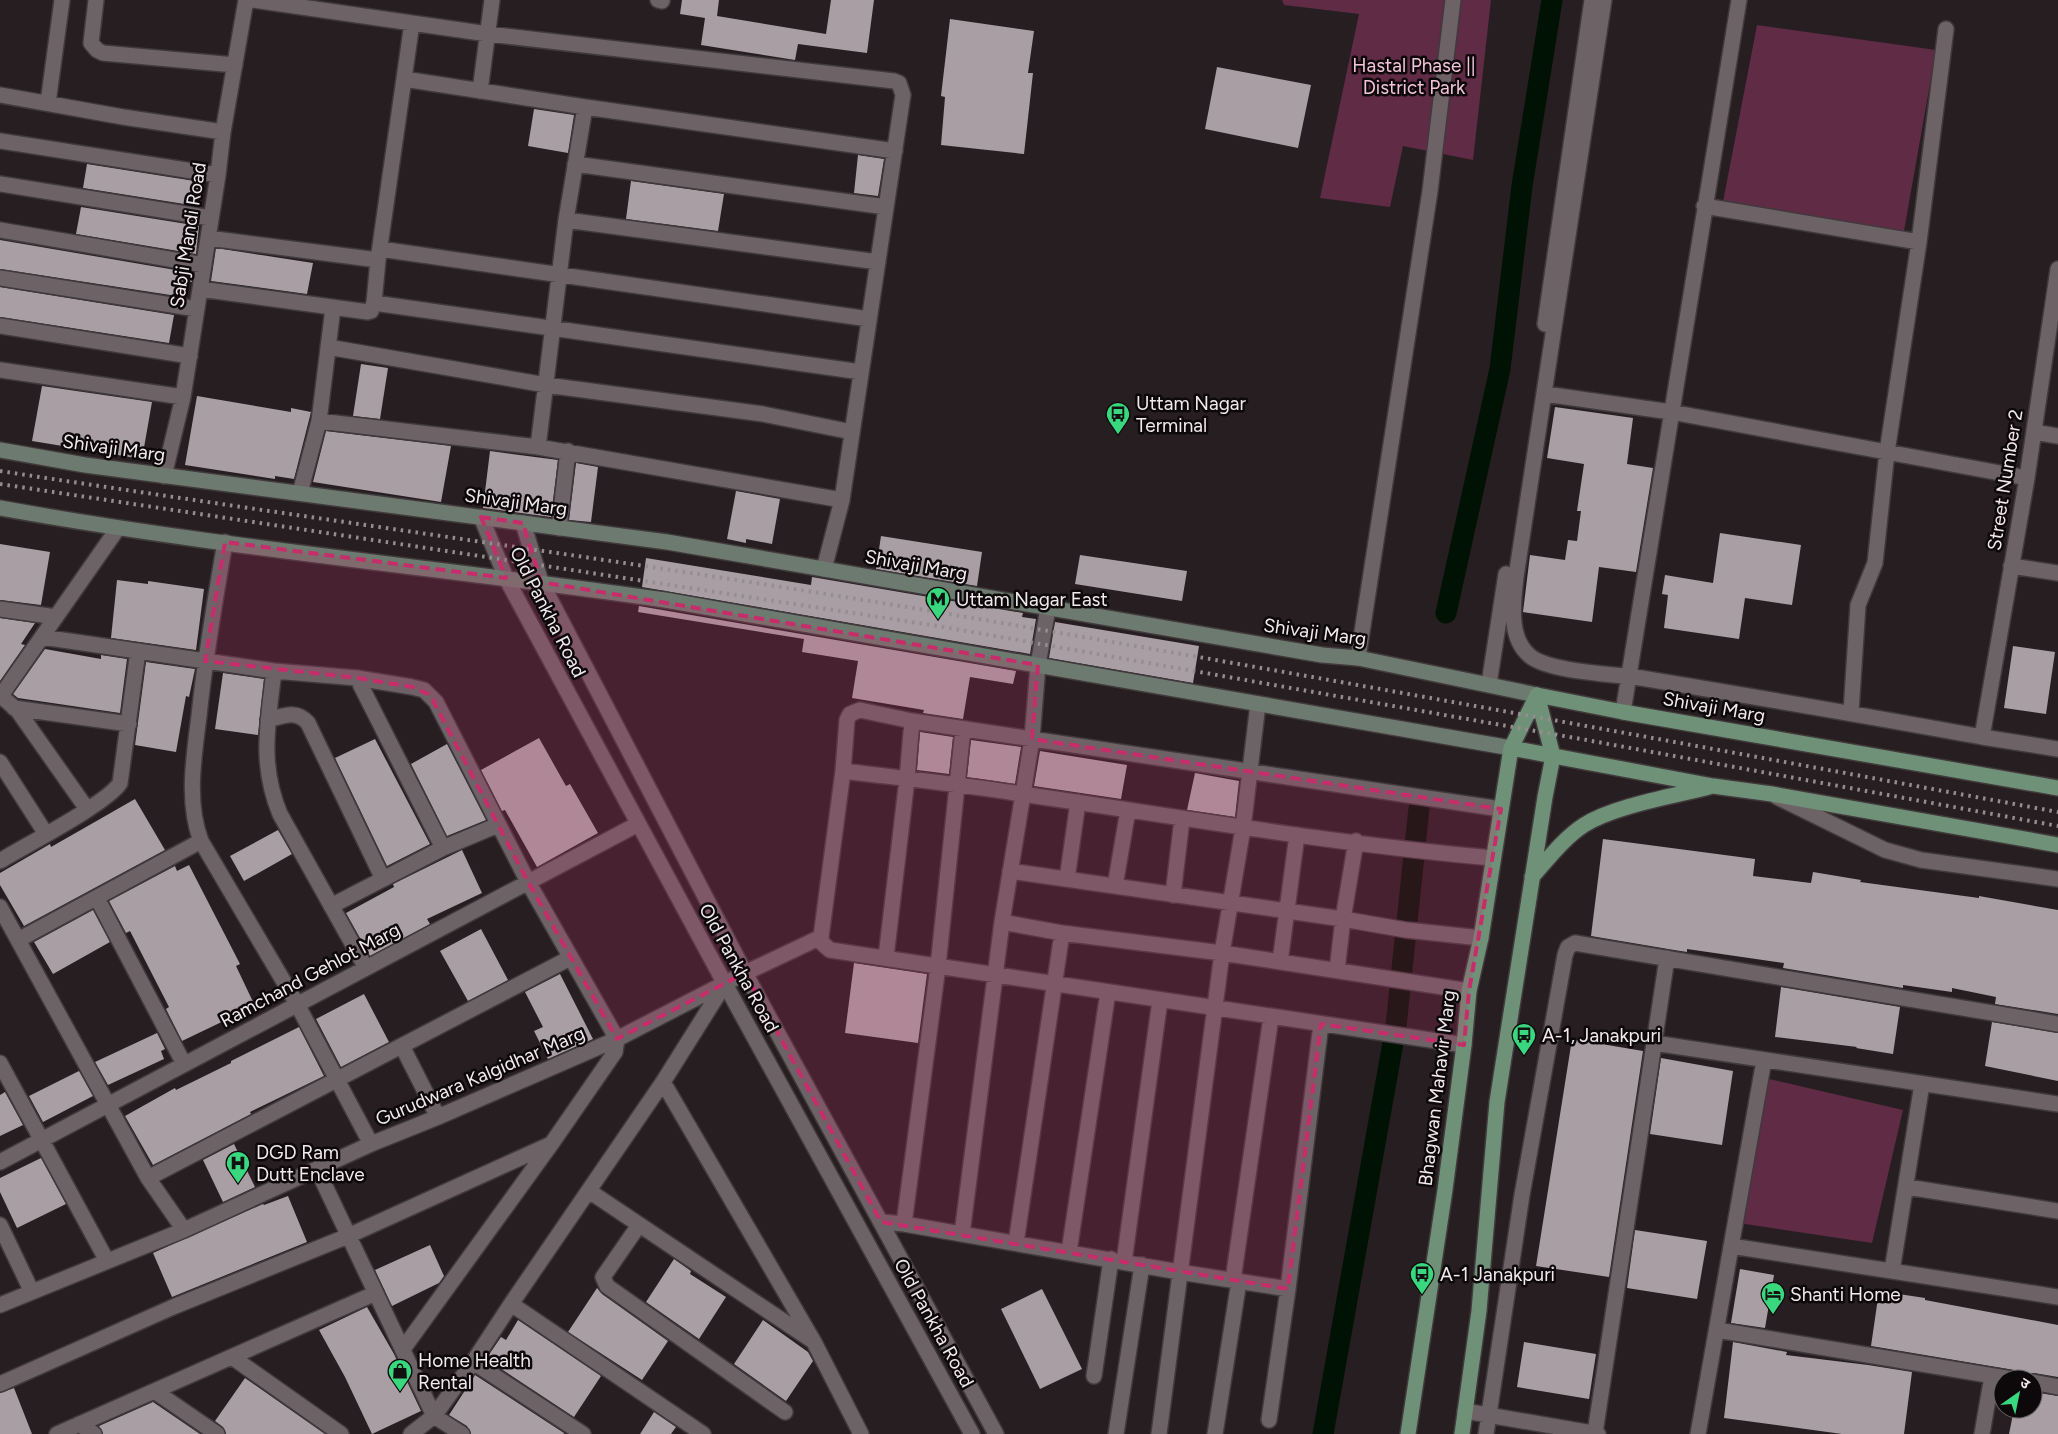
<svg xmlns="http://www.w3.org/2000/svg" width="2058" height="1434" viewBox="0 0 2058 1434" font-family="Figtree,'Noto Sans Devanagari',sans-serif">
<rect width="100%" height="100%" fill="#271e22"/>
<!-- green -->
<path fill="#5f2b45" d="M 1282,0 L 1491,0 L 1473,160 L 1403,146 L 1390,207 L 1320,198 L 1359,14 L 1284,5 Z
M 1757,25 L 1936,50 L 1902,242 L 1722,207 Z
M 1761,1077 L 1903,1110 L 1872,1243 L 1732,1222 Z"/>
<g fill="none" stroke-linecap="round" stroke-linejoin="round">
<!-- canal -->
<path stroke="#001204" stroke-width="21" d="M 1446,613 L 1500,369 L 1522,186 L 1552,0
M 1323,1434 L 1396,1026 L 1419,808"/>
</g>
<!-- building -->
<path fill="#a99ea3" d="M 682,0 L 719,0 L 717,16 L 826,34 L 831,0 L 874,0 L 867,53 L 798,44 L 795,60 L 701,45 L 705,18 L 680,14 Z
M 950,19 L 1034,31 L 1028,73 L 1033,73 L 1024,154 L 941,145 L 945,97 L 941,96 Z
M 1217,67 L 1311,85 L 1298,148 L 1205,129 Z
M 534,109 L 574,115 L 568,153 L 528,146 Z
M 858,155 L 884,159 L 878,196 L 854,193 Z
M 87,164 L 201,182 L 197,206 L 83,188 Z
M 631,181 L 724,194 L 718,231 L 626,219 Z
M 81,207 L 199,226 L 196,254 L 76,234 Z
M 0,240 L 193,273 L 192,282 L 188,281 L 186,296 L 178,295 L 177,296 L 0,269 Z
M 216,248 L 313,263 L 307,294 L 211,281 Z
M 0,287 L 174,315 L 169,343 L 0,317 Z
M 361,364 L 388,368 L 380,419 L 353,416 Z
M 42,386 L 152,402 L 142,459 L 32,441 Z
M 197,396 L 291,412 L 291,408 L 311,412 L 294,479 L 275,476 L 275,479 L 185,465 Z
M 1555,407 L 1633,418 L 1627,464 L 1653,468 L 1636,572 L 1599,567 L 1592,622 L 1523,612 L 1530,555 L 1565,560 L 1568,540 L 1577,541 L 1581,511 L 1577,511 L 1584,464 L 1547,458 Z
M 326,431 L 451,446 L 441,502 L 313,482 Z
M 490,451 L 558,460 L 551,517 L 483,508 Z
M 576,463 L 598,467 L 591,522 L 569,520 Z
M 736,491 L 780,499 L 772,544 L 746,539 L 746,543 L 727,539 Z
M 1720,533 L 1801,545 L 1792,605 L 1745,598 L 1739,639 L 1664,628 L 1668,595 L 1662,594 L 1665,575 L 1713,583 Z
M 881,536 L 982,552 L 977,586 L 876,569 Z
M 0,544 L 50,552 L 41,605 L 0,600 Z
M 1080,555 L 1187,571 L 1182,601 L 1075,584 Z
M 646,558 L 811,585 L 812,577 L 1023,613 L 1022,617 L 1036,619 L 1030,654 L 642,587 Z
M 117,580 L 148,584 L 148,581 L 204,589 L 196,650 L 111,638 Z
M 639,606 L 1016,671 L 1013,684 L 970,677 L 963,719 L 923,713 L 924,710 L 852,698 L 858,661 L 802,652 L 804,639 L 638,612 Z
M 0,618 L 35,623 L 21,644 L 25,645 L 0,681 Z
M 1055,622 L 1199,646 L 1193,683 L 1049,658 Z
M 2013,646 L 2055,652 L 2046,714 L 2004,708 Z
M 45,649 L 101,659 L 101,655 L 127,659 L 120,713 L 18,698 L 13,694 Z
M 146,662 L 195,669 L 189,697 L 186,696 L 176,752 L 135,745 Z
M 223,673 L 264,679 L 258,735 L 215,729 Z
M 920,732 L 953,737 L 949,774 L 917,770 Z
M 539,738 L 566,786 L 570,784 L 598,833 L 537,867 L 505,810 L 502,811 L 481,770 Z
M 375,739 L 430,844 L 387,866 L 335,758 Z
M 971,740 L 1021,747 L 1015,784 L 967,777 Z
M 447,744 L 486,820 L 447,836 L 411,764 Z
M 1040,751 L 1127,765 L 1121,799 L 1034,786 Z
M 1195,773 L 1239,781 L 1235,817 L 1187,810 Z
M 135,799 L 165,850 L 24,926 L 0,885 L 0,873 L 50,844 L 51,847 Z
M 278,830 L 292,854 L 244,881 L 230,856 Z
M 1603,839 L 1755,859 L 1753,876 L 1811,883 L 1813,872 L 1861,880 L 1860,882 L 1979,898 L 1979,896 L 2058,910 L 2058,1014 L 1995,1004 L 1996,997 L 1952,988 L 1952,992 L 1903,985 L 1903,988 L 1783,968 L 1784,963 L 1687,949 L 1687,952 L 1674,950 L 1591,936 Z
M 462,850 L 482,893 L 427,919 L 430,924 L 370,956 L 346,913 L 394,887 L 393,884 Z
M 189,865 L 240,964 L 236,966 L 255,1006 L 182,1041 L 166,1009 L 169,1007 L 130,931 L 126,933 L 109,901 L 175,866 L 177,871 Z
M 93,910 L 110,942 L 53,974 L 34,942 Z
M 481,929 L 508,980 L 468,1001 L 440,951 Z
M 854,963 L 927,974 L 918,1043 L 845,1033 Z
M 560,974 L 593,1039 L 548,1059 L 534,1031 L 543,1027 L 525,992 Z
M 1781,987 L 1900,1007 L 1893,1054 L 1856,1048 L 1857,1047 L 1775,1037 Z
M 364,994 L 389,1042 L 341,1067 L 316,1019 Z
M 1992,1022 L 2058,1033 L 2058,1081 L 1985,1066 Z
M 299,1027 L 324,1076 L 250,1112 L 251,1114 L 153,1165 L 125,1116 L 175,1088 L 176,1090 L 231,1063 L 231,1061 Z
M 157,1033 L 165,1049 L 161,1051 L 164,1059 L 108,1085 L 95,1062 Z
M 1572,1039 L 1643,1051 L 1609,1277 L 1536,1266 Z
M 1661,1058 L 1733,1071 L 1722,1145 L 1650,1134 Z
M 79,1071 L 93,1096 L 43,1122 L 29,1096 Z
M 5,1092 L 23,1125 L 0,1136 L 0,1095 Z
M 234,1144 L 255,1187 L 223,1202 L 203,1160 Z
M 41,1158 L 66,1204 L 17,1228 L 0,1192 L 0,1178 Z
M 288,1196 L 307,1242 L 172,1297 L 153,1253 L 263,1204 L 264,1205 Z
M 1635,1230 L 1707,1241 L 1697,1299 L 1627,1288 Z
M 430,1245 L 444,1276 L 439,1283 L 392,1306 L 375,1270 Z
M 674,1259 L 691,1271 L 690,1274 L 726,1297 L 699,1339 L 646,1302 Z
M 1740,1269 L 1774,1275 L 1765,1328 L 1731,1323 Z
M 597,1288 L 602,1294 L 668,1341 L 642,1380 L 568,1332 Z
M 1042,1289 L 1082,1369 L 1040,1389 L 1001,1309 Z
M 1879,1291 L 1925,1298 L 1925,1300 L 2058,1325 L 2058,1377 L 2034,1373 L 2026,1376 L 2020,1375 L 2014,1370 L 1871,1346 Z
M 367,1307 L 394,1354 L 421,1411 L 372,1434 L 345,1377 L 319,1330 Z
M 518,1320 L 601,1376 L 574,1417 L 486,1359 L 501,1337 L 506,1340 Z
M 763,1320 L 808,1352 L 813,1361 L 786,1401 L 734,1364 Z
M 1524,1342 L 1596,1354 L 1589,1399 L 1517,1387 Z
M 1733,1342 L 1787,1352 L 1786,1355 L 1868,1365 L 1912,1372 L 1904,1434 L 1842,1434 L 1724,1418 Z
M 475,1375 L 564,1433 L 564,1434 L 471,1434 L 467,1426 L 449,1415 Z
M 245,1378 L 325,1434 L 226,1434 L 223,1427 L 215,1421 Z
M 14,1388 L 32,1434 L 0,1434 L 0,1393 Z
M 2033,1392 L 2058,1396 L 2058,1434 L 2009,1434 L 2014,1409 L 2033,1409 Z
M 153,1402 L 200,1434 L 103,1434 L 99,1426 Z
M 654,1412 L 676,1427 L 671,1434 L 640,1434 Z"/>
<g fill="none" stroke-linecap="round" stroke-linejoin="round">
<!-- minor casing -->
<g stroke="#413a3d" stroke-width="18">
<path id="minor" d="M 96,0 L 91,43 L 97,50 L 103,53 L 235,65
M 253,0 L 488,34 L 894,81 L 899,83 L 903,95 L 842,500 L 824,569
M 658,0 L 662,1
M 1604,0 L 1516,577 C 1513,602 1508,638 1530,656 C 1549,672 1615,674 1641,678 C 1755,697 1869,716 1982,737
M 404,79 L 585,107 L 895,151
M 480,91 L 492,0
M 0,95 L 123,117 L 223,132
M 48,103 L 62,0
M 0,141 L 218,175
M 575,164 L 886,207
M 0,184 L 211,218
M 1704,206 L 1919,242
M 566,220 L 878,262
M 0,230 L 204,265
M 208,238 L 378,260
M 380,249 L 869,319
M 2058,269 L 2027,478 L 1982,737 L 2058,749
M 0,278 L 197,309
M 200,289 L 368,312 L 371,311 L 374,303 L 378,260 L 412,23
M 374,303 L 861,372
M 1545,324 L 1592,0
M 0,326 L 190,356
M 328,347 L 546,385 L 763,414 L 852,432
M 0,370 L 183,397
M 1545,394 L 1671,412 L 2027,478
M 319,421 L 538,447 L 842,500
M 2034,432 L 2058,436
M 538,447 L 566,220 L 585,107
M 164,476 L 183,397 L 218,175 L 223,132 L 246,0
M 300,493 L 319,421 L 333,308
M 559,528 L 568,451
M 225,542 C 215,600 205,657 199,716 C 194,756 186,802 201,841 L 297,1004 L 371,1144
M 2011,566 L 2058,573
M 0,609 L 56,617
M 42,637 L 274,671 L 357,678 L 412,687 L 424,690 L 436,702 L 528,882 L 617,1039 L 615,1052 L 552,1143 L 403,1349
M 274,671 C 268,723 259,764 280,814 L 366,968
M 357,678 L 443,848
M 1489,684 L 1506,574
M 1,696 L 18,711 L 87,809
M 0,697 L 118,528
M 14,708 L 129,724
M 1623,712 L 1739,0
M 1851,712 L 1858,605 L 1875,563 L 1887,452 L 1919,242 L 1946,29
M 268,720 C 283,716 296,709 308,723 L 383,879
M 0,762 L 46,834
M 843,771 C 900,778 958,784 1015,793 C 1174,816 1333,844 1493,858
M 0,861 C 24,846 108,803 120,783 L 138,651
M 1010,871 L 1343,919 L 1406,930 L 1481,938
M 1067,879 L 1078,802
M 1115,886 L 1128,810
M 1173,895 L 1182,819
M 97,898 L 184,1064
M 331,906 L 443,848 L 498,825
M 0,907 L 148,1178 L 184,1230
M 1002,922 L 1062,933 L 1222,953 L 1469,991
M 18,940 L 201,841
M 886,957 L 907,779 L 912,721
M 1280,962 L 1297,835
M 1337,970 L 1343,919 L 1356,841
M 1654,1043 L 2058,1104
M 1464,1045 L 830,950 L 822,943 L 821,937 L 843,771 L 847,720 L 850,714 L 860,710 L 912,721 L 1501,809
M 402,1046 L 438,1117
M 0,1063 L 107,1261
M 663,1082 L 814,1342 L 861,1434
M 0,1162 L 638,824
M 317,1169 L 434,1416 L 462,1434
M 148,1178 L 570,958
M 1907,1187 L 2058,1211
M 589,1191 L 810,1339
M 881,1222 L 904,1224 L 1179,1272 L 1288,1289
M 904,1224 L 938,966 L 963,729
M 0,1225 L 32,1292
M 639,1225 L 603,1277 L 607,1286 L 785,1412
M 962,1234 L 1002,922 L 1032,739 L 1038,665 L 1048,608
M 1016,1243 L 1062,933
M 1731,1246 L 2058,1297
M 1069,1252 L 1108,992
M 1124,1262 L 1160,1000
M 1892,1271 L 1922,1084
M 1233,1280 L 1271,1017
M 511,1304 L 703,1434
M 0,1305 L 184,1230 L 371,1144 L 438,1117 L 617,1039 L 745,973 L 821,937
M 1717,1330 L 2012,1379
M 232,1357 L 341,1434
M 473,1362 L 583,1434
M 1094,1376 L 1111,1259
M 2033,1382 L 2058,1387
M 0,1384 L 173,1307 L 348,1236 L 551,1144
M 156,1392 L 217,1434
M 1465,1411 L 1598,1434
M 1269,1420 L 1288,1289 L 1321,1024
M 79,1424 L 94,1434
M 1595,1433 L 1667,958
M 57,1434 L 376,1293
M 411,1434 L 434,1416 L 473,1362 L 511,1304 L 663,1082 L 724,985
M 1116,1434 L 1142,1265
M 1159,1434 L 1222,953 L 1243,828 L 1258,704
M 1215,1434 L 1239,1281
M 1486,1434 L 1522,1195 L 1565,955 L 1568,947 L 1575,943 L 2058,1024
M 1698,1434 L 1764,1060
M 1982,1434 L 1992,1376"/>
</g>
<!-- tertiary casing -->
<g stroke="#413a3d" stroke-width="18">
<path id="tertiary" d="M 481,517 L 506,578 L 725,984 L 972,1434
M 523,523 L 541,582 L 745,973 L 996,1434
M 1358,658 L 1430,191 L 1453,0
M 1777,797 L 1885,850 L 1921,860 L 2058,879"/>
</g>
<!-- secondary casing -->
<g stroke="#413a3d" stroke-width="18">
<path id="secondary" d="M 0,450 L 85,465 L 667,542 L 1322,655 L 1358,658 L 1537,695
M 0,508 C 220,548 444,568 665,600 L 1511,748"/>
</g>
<!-- primary casing -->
<g stroke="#413a3d" stroke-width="18">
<path id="primary" d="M 1537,695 L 1623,712 L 2058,788
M 1511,748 L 1713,786 L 1772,794 L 2058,845
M 1532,877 C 1548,859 1564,838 1584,825 C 1614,806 1674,796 1709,787
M 1408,1434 L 1445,1190 L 1464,1045 L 1469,991 L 1481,938 L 1511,748 L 1537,695
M 1462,1434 L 1479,1311 L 1497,1102 L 1545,797 L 1553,756 L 1537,695"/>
</g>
<!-- minor -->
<use href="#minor" stroke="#6d6367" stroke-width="15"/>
<!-- tertiary -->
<use href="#tertiary" stroke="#6d6367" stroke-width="15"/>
<!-- secondary -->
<use href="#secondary" stroke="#6d7a6f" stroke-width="15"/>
<!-- primary -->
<use href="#primary" stroke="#6e9178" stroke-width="15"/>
<!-- rail -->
<path stroke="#958d90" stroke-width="4" stroke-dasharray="2.5 5" stroke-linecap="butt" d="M 0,471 C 314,519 630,561 943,613 C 1315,676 1687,744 2058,812
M 0,484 L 513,561 L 938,626 L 1581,739 L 2058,826"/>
</g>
<!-- marked area -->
<path fill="#c72d6a" fill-opacity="0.2" stroke="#c72d6a" stroke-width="4" stroke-dasharray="10 6" stroke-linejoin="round" d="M 481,517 L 523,523 L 541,582 L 1038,665 L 1032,739 L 1501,809 L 1469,991 L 1464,1045 L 1321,1024 L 1288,1289 L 881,1222 L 745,973 L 617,1039 L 528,882 L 430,695 L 412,687 L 357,678 L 205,661 L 225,542 L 506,578 Z"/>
<!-- icons -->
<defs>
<g id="bus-pin" transform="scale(1.25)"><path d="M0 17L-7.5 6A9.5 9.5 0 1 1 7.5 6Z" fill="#39d87f" stroke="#0d090b"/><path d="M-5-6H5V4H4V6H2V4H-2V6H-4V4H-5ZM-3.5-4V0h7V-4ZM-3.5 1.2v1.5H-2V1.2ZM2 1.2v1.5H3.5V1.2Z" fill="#111"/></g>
<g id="metro-pin" transform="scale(1.25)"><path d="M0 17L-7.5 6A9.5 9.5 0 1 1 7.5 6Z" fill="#39d87f" stroke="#0d090b"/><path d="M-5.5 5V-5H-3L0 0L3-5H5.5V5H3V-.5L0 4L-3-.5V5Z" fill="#111"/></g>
<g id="hospital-pin" transform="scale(1.25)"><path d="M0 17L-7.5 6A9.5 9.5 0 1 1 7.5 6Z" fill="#39d87f" stroke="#0d090b"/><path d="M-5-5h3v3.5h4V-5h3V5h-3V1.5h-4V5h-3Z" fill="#111"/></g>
<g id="hotel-pin" transform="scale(1.25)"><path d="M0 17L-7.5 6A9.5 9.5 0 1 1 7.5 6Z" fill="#39d87f" stroke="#0d090b"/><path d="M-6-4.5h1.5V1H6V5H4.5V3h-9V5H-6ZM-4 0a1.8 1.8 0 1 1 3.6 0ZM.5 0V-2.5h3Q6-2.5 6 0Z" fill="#111"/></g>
<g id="shop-pin" transform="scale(1.25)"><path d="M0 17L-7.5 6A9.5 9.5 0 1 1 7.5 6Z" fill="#39d87f" stroke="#0d090b"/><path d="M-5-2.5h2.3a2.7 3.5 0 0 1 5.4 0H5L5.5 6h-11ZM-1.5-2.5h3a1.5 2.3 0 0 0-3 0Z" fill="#111"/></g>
</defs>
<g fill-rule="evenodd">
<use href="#bus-pin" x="1118" y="414"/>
<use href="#metro-pin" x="938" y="599"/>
<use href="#bus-pin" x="1524" y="1035"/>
<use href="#hospital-pin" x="238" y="1163"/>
<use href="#bus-pin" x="1422" y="1274"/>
<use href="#hotel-pin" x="1773" y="1294"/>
<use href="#shop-pin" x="400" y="1371"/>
</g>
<g text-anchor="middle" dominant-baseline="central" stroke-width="5" stroke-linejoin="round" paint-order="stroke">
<!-- park labels -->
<g font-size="19" fill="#f3c3d8" stroke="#0d090b">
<text x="1414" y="65">Hastal Phase ||<tspan x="1414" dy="22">District Park</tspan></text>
</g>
<!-- street labels -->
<g font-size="19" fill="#f1eaed" stroke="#0d090b">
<text transform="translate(188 235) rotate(-81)">Sabji Mandi Road</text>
<text transform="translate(114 448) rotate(8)">Shivaji Marg</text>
<text transform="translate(2005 480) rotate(-81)">Street Number 2</text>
<text transform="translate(516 502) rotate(8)">Shivaji Marg</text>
<text transform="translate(916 565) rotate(10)">Shivaji Marg</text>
<text transform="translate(548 612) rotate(63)">Old Pankha Road</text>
<text transform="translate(1315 632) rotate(8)">Shivaji Marg</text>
<text transform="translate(1714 707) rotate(10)">Shivaji Marg</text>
<text transform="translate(739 968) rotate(61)">Old Pankha Road</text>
<text transform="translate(310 975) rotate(-28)">Ramchand Gehlot Marg</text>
<text transform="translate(480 1076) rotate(-23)">Gurudwara Kalgidhar Marg</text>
<text transform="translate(1437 1088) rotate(-83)">Bhagwan Mahavir Marg</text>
<text transform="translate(934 1323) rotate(61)">Old Pankha Road</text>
</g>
<!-- poi labels -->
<g font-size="19" fill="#f1eaed" stroke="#0d090b" text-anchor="start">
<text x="1136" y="403">Uttam Nagar<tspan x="1136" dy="22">Terminal</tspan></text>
<text x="956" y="599">Uttam Nagar East</text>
<text x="1542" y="1035">A-1, Janakpuri</text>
<text x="256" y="1152">DGD Ram<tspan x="256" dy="22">Dutt Enclave</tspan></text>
<text x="1440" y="1274">A-1 Janakpuri</text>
<text x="1790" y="1294">Shanti Home</text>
<text x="418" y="1360">Home Health<tspan x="418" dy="22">Rental</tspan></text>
</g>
</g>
<!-- north arrow -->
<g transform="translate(2018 1394) rotate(33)"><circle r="24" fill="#0d090b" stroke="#686365"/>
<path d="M0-4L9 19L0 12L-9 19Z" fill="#39d87f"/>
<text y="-8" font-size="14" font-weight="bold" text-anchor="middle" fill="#f1eaed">उ</text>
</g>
</svg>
